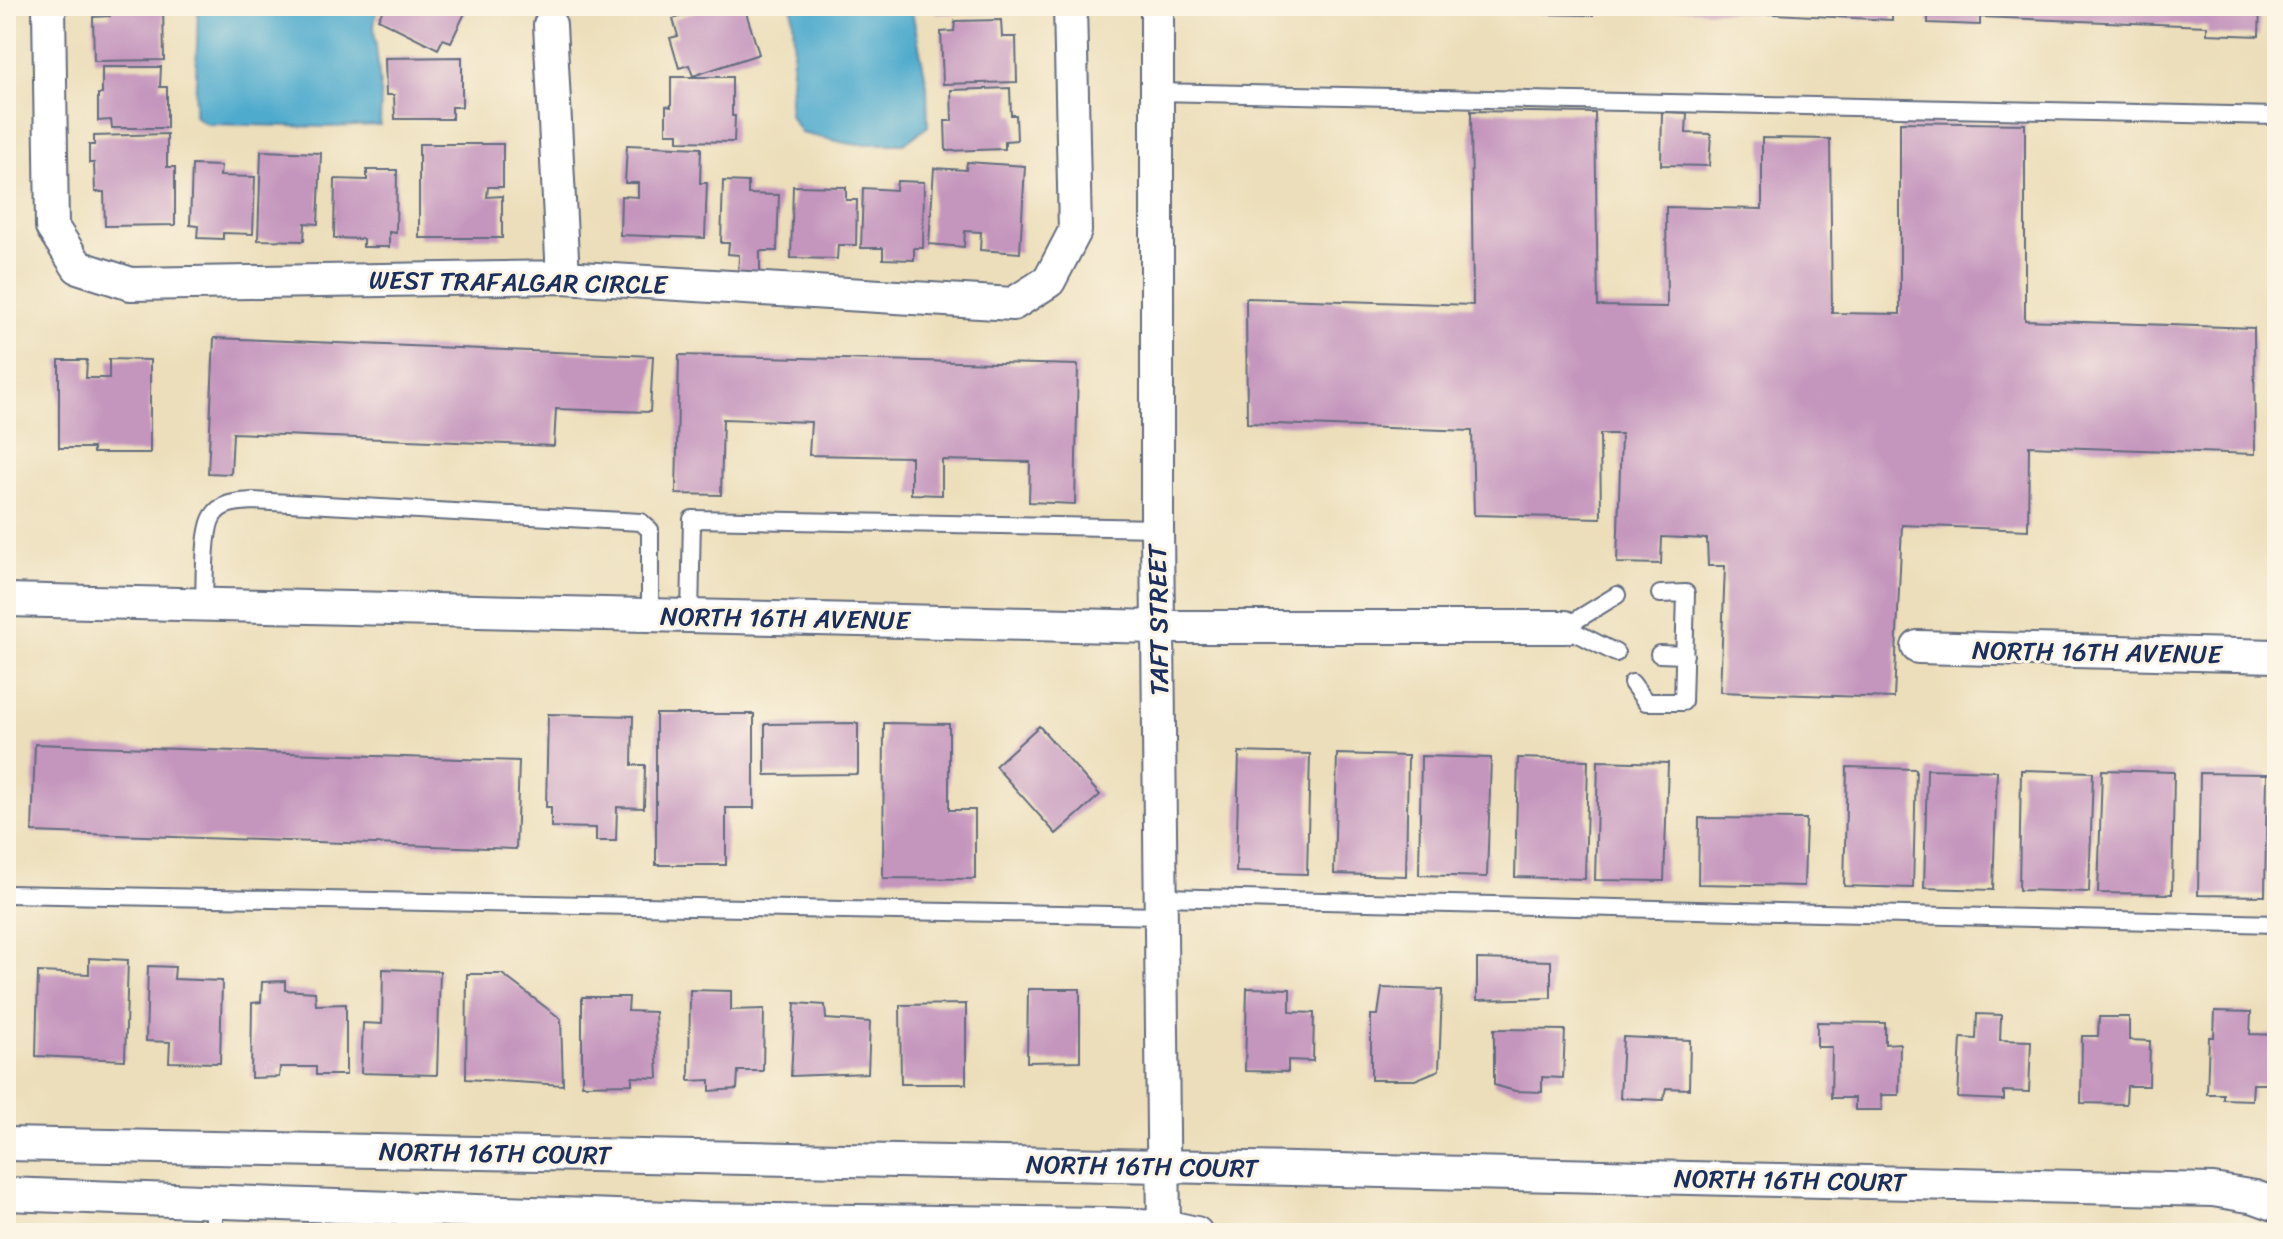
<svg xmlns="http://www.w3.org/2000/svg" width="2283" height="1239" viewBox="0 0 2283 1239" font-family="Sriracha,sans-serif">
<rect width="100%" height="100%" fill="#fcf5e5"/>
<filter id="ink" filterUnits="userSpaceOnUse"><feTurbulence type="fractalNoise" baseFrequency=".0125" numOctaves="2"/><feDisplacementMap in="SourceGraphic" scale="16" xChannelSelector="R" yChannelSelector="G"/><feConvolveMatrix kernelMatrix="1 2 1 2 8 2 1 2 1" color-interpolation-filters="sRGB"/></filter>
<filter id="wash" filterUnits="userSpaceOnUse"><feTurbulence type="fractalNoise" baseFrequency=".006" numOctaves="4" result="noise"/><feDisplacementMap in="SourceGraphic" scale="32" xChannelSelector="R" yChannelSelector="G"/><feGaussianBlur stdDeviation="1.8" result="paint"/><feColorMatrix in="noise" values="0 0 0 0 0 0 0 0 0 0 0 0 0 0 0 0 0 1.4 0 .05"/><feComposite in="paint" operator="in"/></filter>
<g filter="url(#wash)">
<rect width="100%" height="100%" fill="#ecdeba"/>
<!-- water -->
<path fill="#4fabcd" stroke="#356d96" stroke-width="2" d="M 198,6 L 377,6 L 374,26 L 381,96 L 380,125 L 328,127 L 206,124 L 195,116 Z
M 792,6 L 911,6 L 927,85 L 928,126 L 904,144 L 850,144 L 801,133 L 789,114 L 794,39 Z"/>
<g id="blocks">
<!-- building -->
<path fill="#c495bd" d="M 109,6 L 163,6 L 164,60 L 94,61 L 93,17 L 110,16 Z
M 385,6 L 458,6 L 457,9 L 465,13 L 451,42 L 443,39 L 438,49 L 378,19 Z
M 714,6 L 744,6 L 759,54 L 693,76 L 689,65 L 679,68 L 670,38 L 678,36 L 673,19 Z
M 936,6 L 1007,6 L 1007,14 L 936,14 Z
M 1541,6 L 1593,6 L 1593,15 L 1540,14 Z
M 1653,6 L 1892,6 L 1892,20 L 1653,8 Z
M 1928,6 L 2260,6 L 2259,36 L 2207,34 L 2207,26 L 1980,17 L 1980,25 L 1928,23 Z
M 1001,20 L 1002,37 L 1016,37 L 1017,82 L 943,84 L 941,32 L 954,31 L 955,21 Z
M 462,57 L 462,107 L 452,107 L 452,119 L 395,119 L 394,95 L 386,95 L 385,58 Z
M 102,67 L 161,67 L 160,87 L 167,87 L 167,128 L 112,128 L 111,120 L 98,121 L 98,94 L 102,94 Z
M 671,77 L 732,77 L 732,116 L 735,116 L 734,142 L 678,141 L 678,133 L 666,133 L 666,106 L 671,107 Z
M 1010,88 L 1011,115 L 1016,115 L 1017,140 L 1005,141 L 1005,149 L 946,151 L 945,121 L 952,121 L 951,90 Z
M 1471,111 L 1595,113 L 1598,306 L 1667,307 L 1666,207 L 1762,209 L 1762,138 L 1830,139 L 1832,313 L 1900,314 L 1900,122 L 2025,124 L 2025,320 L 2254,328 L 2255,454 L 2029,446 L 2028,530 L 1902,525 L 1894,698 L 1720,692 L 1725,566 L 1708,566 L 1707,539 L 1662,537 L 1661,564 L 1617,563 L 1621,434 L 1600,434 L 1601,518 L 1474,515 L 1472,431 L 1247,423 L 1246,298 L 1473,305 Z
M 1662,112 L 1687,113 L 1686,133 L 1711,134 L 1709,166 L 1661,165 Z
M 167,134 L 167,167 L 175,167 L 175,225 L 105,226 L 104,192 L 95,192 L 94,163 L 89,163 L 89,145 L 94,145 L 94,136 Z
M 419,144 L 503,144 L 503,187 L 488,187 L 487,197 L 502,196 L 502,238 L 419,238 Z
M 627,145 L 701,148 L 700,183 L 707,183 L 705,238 L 620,235 L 621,196 L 638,197 L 638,183 L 625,183 Z
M 261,151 L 321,153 L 318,224 L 305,223 L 304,241 L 258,240 Z
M 967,162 L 1025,166 L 1020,253 L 980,250 L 981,232 L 965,231 L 964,247 L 929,244 L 934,168 L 966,170 Z
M 192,165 L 221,166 L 220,176 L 255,177 L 253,234 L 223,233 L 223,239 L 197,238 L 198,226 L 190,225 Z
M 367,170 L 397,170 L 396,233 L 389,232 L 389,247 L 363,247 L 363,239 L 334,238 L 335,179 L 367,180 Z
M 723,181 L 748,182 L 748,194 L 779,195 L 777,251 L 760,251 L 760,283 L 738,282 L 739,255 L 728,254 L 729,243 L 721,243 Z
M 897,181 L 924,182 L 923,248 L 914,248 L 914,260 L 883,259 L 883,248 L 861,248 L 863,188 L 896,190 Z
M 793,186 L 846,187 L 846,200 L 857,200 L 856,245 L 838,245 L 837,259 L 791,258 Z
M 214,338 L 653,356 L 650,412 L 556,409 L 554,446 L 233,433 L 231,474 L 208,473 Z
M 679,355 L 1078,365 L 1075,504 L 1029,502 L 1030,462 L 942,460 L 942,495 L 911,494 L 911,457 L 809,455 L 811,422 L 723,419 L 721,495 L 676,494 Z
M 109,359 L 150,360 L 150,453 L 93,453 L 93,448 L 59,448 L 59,360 L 87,360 L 86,378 L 109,378 Z
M 548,714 L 633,716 L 632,765 L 645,765 L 644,808 L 617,807 L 616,841 L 596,841 L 596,828 L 551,827 L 551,807 L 546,807 Z
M 656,714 L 754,714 L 754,808 L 726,808 L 726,865 L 656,865 Z
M 858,723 L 858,774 L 765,775 L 765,724 Z
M 884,723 L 949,724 L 949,810 L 975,810 L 975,879 L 883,878 Z
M 1039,726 L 1100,795 L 1056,834 L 995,766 Z
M 35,744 L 519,761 L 516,849 L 32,832 Z
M 1239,752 L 1310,754 L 1307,874 L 1236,872 Z
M 1337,754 L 1408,756 L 1406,876 L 1334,874 Z
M 1421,756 L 1491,758 L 1487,877 L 1419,875 Z
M 1518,758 L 1588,760 L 1585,879 L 1515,877 Z
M 1598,761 L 1668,763 L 1664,881 L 1595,880 Z
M 1847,767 L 1916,769 L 1913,888 L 1844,886 Z
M 1927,769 L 1997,771 L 1993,890 L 1924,888 Z
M 2021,770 L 2093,772 L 2089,892 L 2019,890 Z
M 2102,770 L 2174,772 L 2172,894 L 2098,893 Z
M 2200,773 L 2267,774 L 2265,896 L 2198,895 Z
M 1699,818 L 1806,819 L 1804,886 L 1698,884 Z
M 89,958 L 128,960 L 125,1060 L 36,1056 L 38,972 L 89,974 Z
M 1477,959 L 1551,961 L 1551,998 L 1477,1000 Z
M 148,966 L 175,967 L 174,979 L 222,981 L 220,1063 L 169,1062 L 170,1042 L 146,1041 Z
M 383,969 L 440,971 L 437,1075 L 361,1073 L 363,1023 L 382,1024 Z
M 467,974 L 502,974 L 561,1019 L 563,1085 L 466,1079 Z
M 285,981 L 285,990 L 315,992 L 316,1005 L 346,1004 L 346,1075 L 316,1075 L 316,1067 L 280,1067 L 279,1077 L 251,1078 L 252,1003 L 261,1002 L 262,982 Z
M 1247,988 L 1290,989 L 1290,1012 L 1314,1013 L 1313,1061 L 1288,1060 L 1288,1072 L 1245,1071 Z
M 1382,988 L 1442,990 L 1439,1070 L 1415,1080 L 1371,1080 L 1371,1015 L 1378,1015 Z
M 1028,989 L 1080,989 L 1080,1061 L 1027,1062 Z
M 690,990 L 731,991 L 731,1010 L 764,1009 L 763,1071 L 738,1071 L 737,1089 L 710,1091 L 710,1080 L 689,1081 Z
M 582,997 L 629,997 L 628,1011 L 655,1012 L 658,1078 L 632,1077 L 632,1084 L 582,1085 Z
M 795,1003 L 825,1005 L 826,1019 L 870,1022 L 868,1073 L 791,1076 Z
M 966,1004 L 966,1084 L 901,1084 L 900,1005 Z
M 2215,1011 L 2251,1012 L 2250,1034 L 2277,1035 L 2276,1084 L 2253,1084 L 2252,1100 L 2223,1099 L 2223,1094 L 2207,1094 L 2209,1037 L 2214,1037 Z
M 1977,1014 L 2001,1015 L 2000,1040 L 2031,1041 L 2029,1092 L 2004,1091 L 2004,1100 L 1958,1098 L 1961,1038 L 1976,1039 Z
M 2099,1017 L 2129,1017 L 2129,1040 L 2150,1041 L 2149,1086 L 2127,1086 L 2126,1104 L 2081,1103 L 2082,1036 L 2098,1036 Z
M 1817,1022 L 1885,1023 L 1885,1044 L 1900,1043 L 1899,1095 L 1881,1095 L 1882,1110 L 1855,1110 L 1855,1098 L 1831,1098 L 1832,1047 L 1817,1047 Z
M 1494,1029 L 1565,1030 L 1563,1078 L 1542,1077 L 1542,1092 L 1515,1091 L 1494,1085 Z
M 1623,1037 L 1690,1040 L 1689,1089 L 1666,1088 L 1663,1100 L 1620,1098 Z"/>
</g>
</g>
<g filter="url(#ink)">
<use href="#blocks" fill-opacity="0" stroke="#646c7e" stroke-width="2"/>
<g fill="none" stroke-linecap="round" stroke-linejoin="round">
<!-- lane casing -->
<g stroke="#646c7e" stroke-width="20">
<path id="lane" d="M 1156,92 L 2277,116
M 204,604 C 205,584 203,531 213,516 C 221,502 239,502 253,501 L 641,522 L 650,530 L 650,615
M 690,616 L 692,519 L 1157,528
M 1565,627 L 1617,595
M 1565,627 L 1616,653
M 1659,654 L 1685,655
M 1632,683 L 1646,702 L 1683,702 L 1686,593 L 1660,594
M 6,894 L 1163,916
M 1162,897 L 2277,924
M 214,1201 L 214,1233"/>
</g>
<!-- street casing -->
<g stroke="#646c7e" stroke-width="36">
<path id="street" d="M 49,6 L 52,227 L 78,267 L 131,284 L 563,277 L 1013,304 L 1049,281 L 1075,231 L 1070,6
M 1157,6 L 1157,528 L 1164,1233
M 550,25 L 563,277
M 6,600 L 1158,627 L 1565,627
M 1918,647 L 2277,656
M 6,1144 L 1164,1166 L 2213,1190 L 2255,1197 L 2277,1205
M 6,1194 L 697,1219 L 1107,1224 L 1164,1226 L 1196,1233"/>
</g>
<!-- lane -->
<use href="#lane" stroke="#fff" stroke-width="16"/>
<!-- street -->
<use href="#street" stroke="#fff" stroke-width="32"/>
</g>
</g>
<g text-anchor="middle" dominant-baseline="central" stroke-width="6" stroke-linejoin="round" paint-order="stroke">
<!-- street labels -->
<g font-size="26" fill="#1b2f5e" stroke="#fcf5e5">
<text transform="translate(518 282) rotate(1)">WEST TRAFALGAR CIRCLE</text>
<text transform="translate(785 618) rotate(1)">NORTH 16TH AVENUE</text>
<text transform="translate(1158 620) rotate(-91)">TAFT STREET</text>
<text transform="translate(2097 652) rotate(1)">NORTH 16TH AVENUE</text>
<text transform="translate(495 1153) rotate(1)">NORTH 16TH COURT</text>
<text transform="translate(1142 1166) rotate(1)">NORTH 16TH COURT</text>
<text transform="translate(1790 1180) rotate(1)">NORTH 16TH COURT</text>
</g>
</g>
<!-- margin -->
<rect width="2283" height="1239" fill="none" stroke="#fcf5e5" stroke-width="32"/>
</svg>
